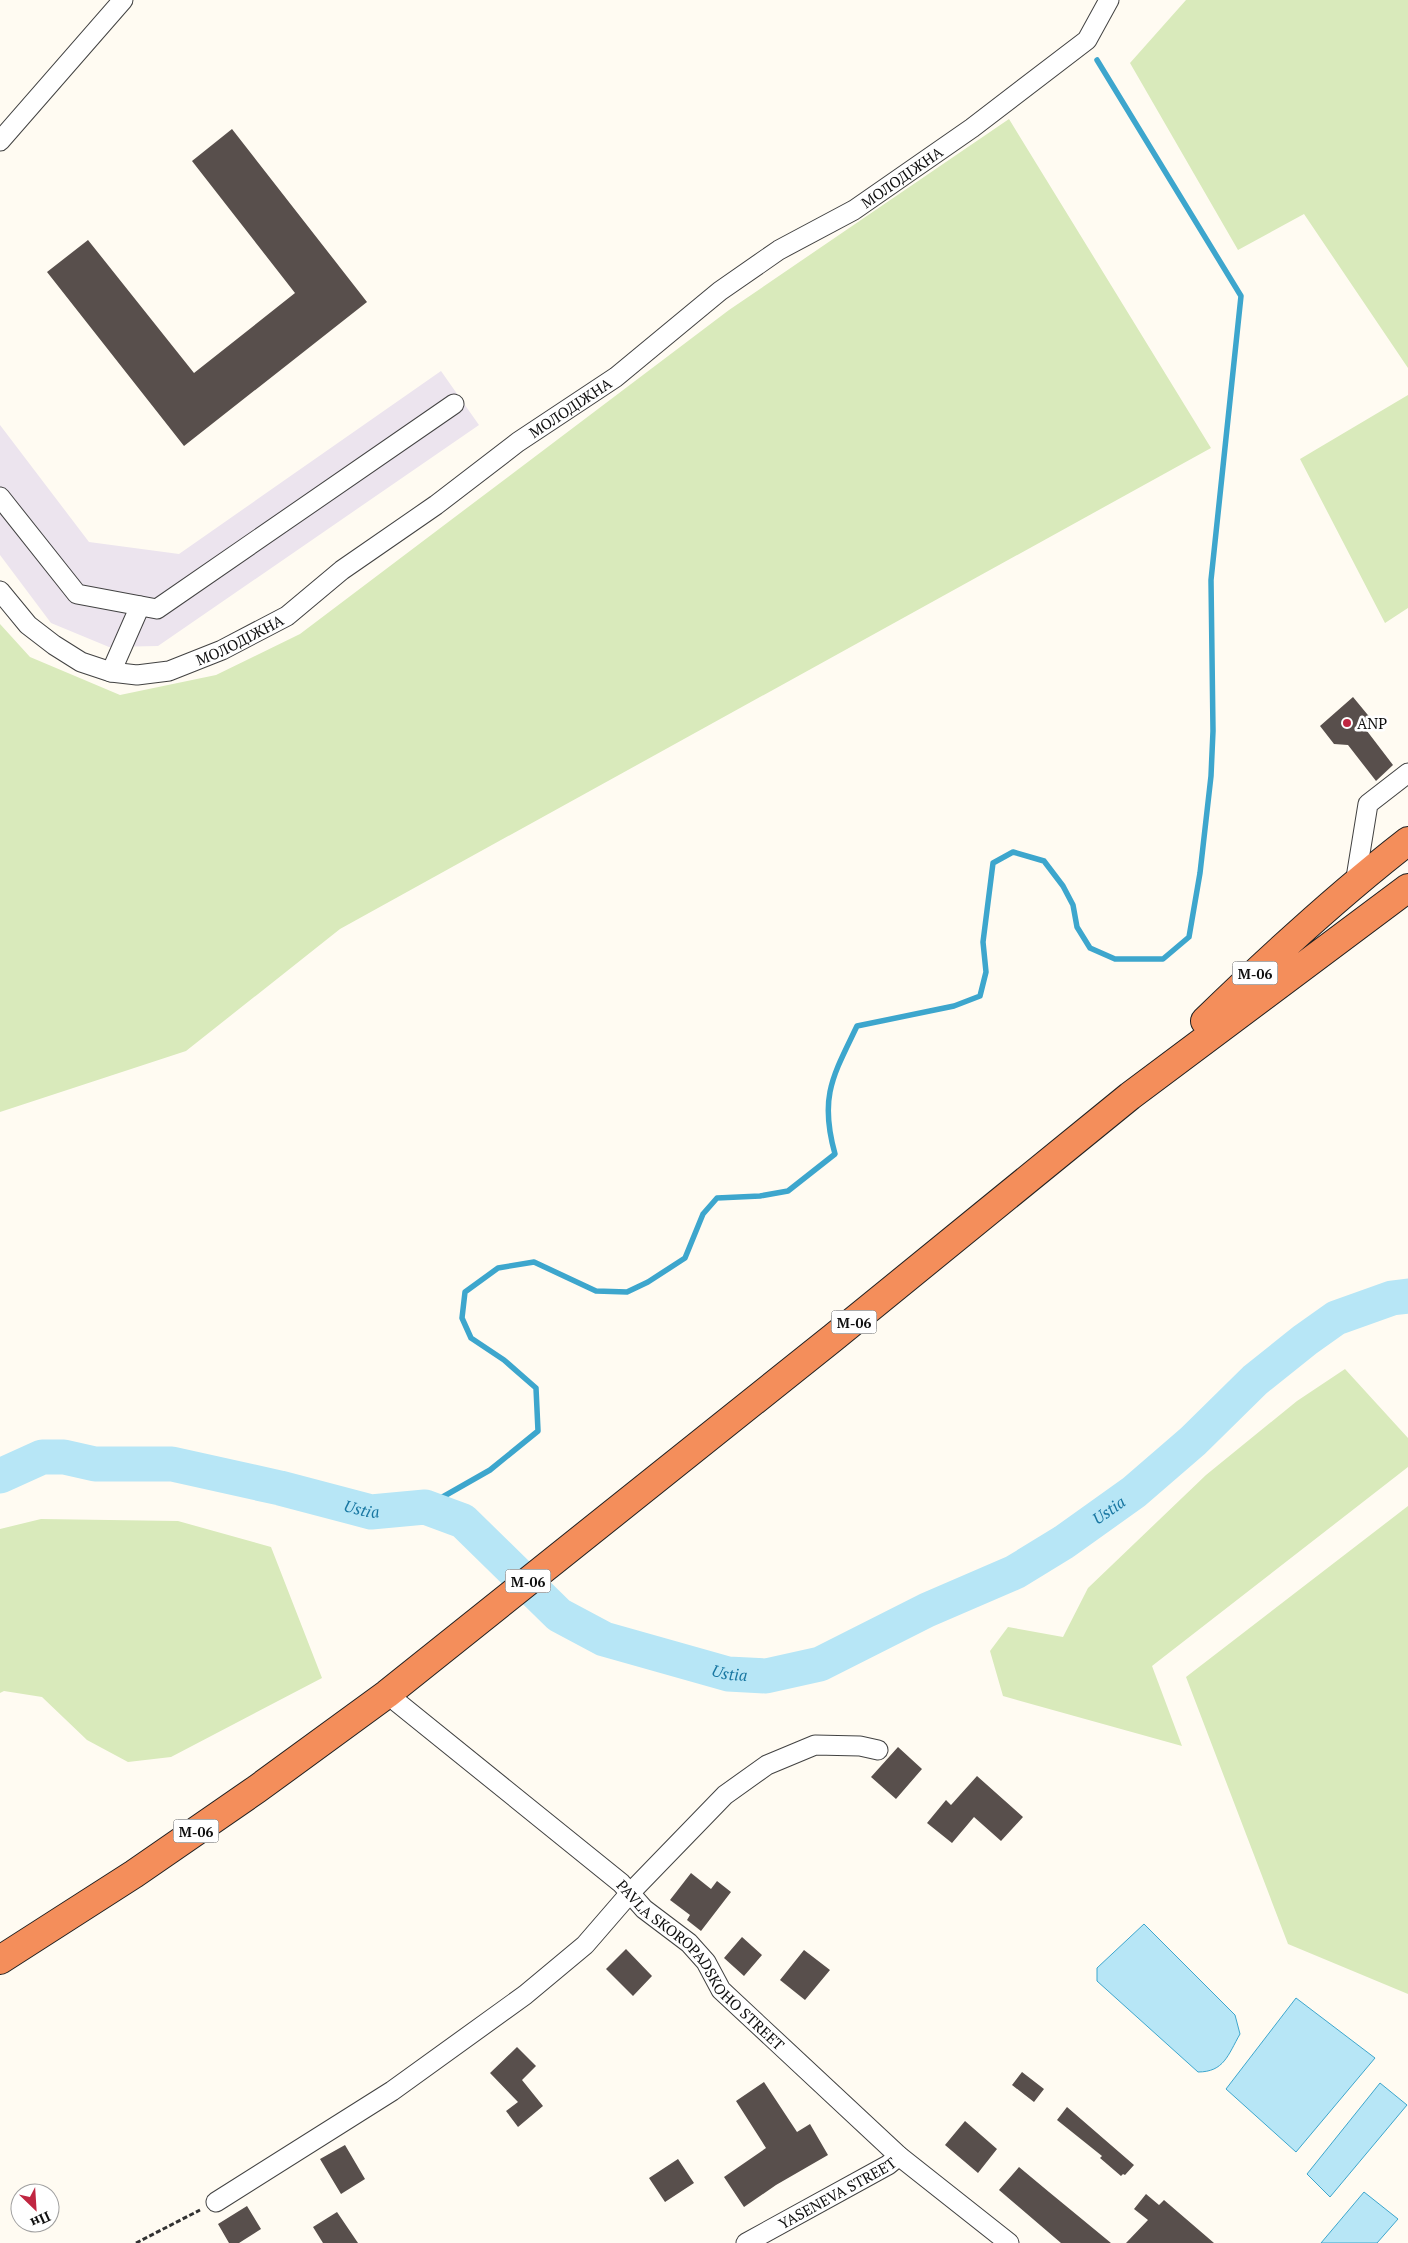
<svg xmlns="http://www.w3.org/2000/svg" width="1408" height="2243" viewBox="0 0 1408 2243" font-family="'PT Serif',serif">
<rect width="100%" height="100%" fill="#fffbf2"/>
<!-- industrial -->
<path fill="#ece4ee" d="M 441,371 L 479,425 L 158,646 L 109,647 L 51,623 L 0,555 L 0,425 L 89,542 L 179,554 Z"/>
<!-- green -->
<path fill="#d9eabb" d="M 1186,0 L 1408,0 L 1408,368 L 1304,214 L 1238,250 L 1130,63 Z
M 1009,119 L 1211,448 L 340,929 L 186,1051 L 0,1112 L 0,624 L 30,657 L 120,695 L 216,675 L 300,634 L 729,310 Z
M 1408,395 L 1408,608 L 1385,623 L 1300,459 Z
M 1345,1369 L 1408,1438 L 1408,1467 L 1152,1666 L 1182,1746 L 1003,1696 L 990,1651 L 1008,1627 L 1063,1637 L 1088,1588 L 1206,1475 L 1297,1401 Z
M 1408,1506 L 1408,1994 L 1288,1944 L 1186,1677 Z
M 41,1519 L 178,1521 L 271,1547 L 322,1678 L 171,1757 L 128,1762 L 87,1740 L 42,1697 L 4,1691 L 0,1693 L 0,1529 Z"/>
<!-- water -->
<path fill="#b7e6f6" stroke="#3da6cd" d="M 1144,1924 L 1235,2015 L 1240,2034 C 1228,2055 1224,2072 1198,2072 L 1097,1981 L 1097,1968 Z
M 1296,1998 L 1375,2058 L 1296,2152 L 1226,2089 Z
M 1380,2083 L 1407,2105 L 1330,2197 L 1307,2174 Z
M 1364,2192 L 1398,2219 L 1377,2243 L 1321,2243 Z"/>
<g fill="none" stroke-linecap="round" stroke-linejoin="round">
<!-- stream -->
<path stroke="#3da6cd" stroke-width="5.5" d="M 425,1507 L 490,1470 L 538,1431 L 536,1388 L 504,1360 L 471,1338 L 462,1318 L 465,1292 L 498,1268 L 534,1262 L 596,1291 L 627,1292 L 648,1282 L 685,1258 L 703,1214 L 717,1198 L 760,1196 L 788,1191 L 835,1154 C 819,1097 833,1076 857,1026 L 954,1006 L 980,996 L 986,972 L 983,942 L 993,863 L 1013,852 L 1044,861 L 1063,886 L 1073,905 L 1077,927 L 1090,948 L 1115,959 L 1163,959 L 1189,937 L 1200,873 L 1211,776 L 1213,731 L 1211,580 L 1241,296 L 1097,60"/>
<!-- river -->
<path stroke="#b7e6f6" stroke-width="35" id="s1" d="M 0,1476 L 42,1457 L 64,1457 L 95,1464 L 172,1464 L 280,1488 L 371,1512 L 425,1507 L 463,1521 L 559,1615 L 604,1639 L 728,1674 L 766,1676 L 820,1664 L 927,1610 L 1015,1572 L 1064,1542 L 1134,1492 L 1193,1441 L 1255,1380 L 1305,1340 L 1336,1318 L 1392,1298 L 1408,1296"/>
</g>
<!-- building -->
<path fill="#584f4c" d="M 232,129 L 367,302 L 184,446 L 47,272 L 88,240 L 194,373 L 295,293 L 192,161 Z
M 1353,697 L 1372,720 L 1367,731 L 1393,765 L 1376,781 L 1348,745 L 1334,744 L 1320,726 Z
M 898,1747 L 922,1769 L 896,1799 L 871,1777 Z
M 977,1776 L 1023,1817 L 1001,1841 L 974,1817 L 952,1843 L 927,1823 L 946,1800 L 951,1805 Z
M 691,1873 L 711,1889 L 717,1881 L 731,1892 L 701,1931 L 687,1920 L 690,1915 L 670,1900 Z
M 742,1937 L 762,1955 L 744,1976 L 724,1958 Z
M 626,1949 L 652,1976 L 633,1996 L 606,1969 Z
M 804,1950 L 830,1970 L 805,2000 L 780,1980 Z
M 517,2047 L 536,2066 L 522,2080 L 543,2106 L 518,2127 L 506,2111 L 518,2102 L 490,2073 Z
M 1022,2072 L 1044,2089 L 1034,2102 L 1012,2085 Z
M 764,2082 L 797,2132 L 810,2124 L 828,2155 L 776,2185 L 744,2207 L 724,2177 L 766,2148 L 736,2101 Z
M 1067,2107 L 1134,2165 L 1125,2175 L 1123,2174 L 1121,2176 L 1100,2158 L 1102,2156 L 1057,2120 Z
M 965,2121 L 997,2149 L 978,2173 L 945,2145 Z
M 345,2145 L 365,2179 L 341,2194 L 320,2159 Z
M 678,2159 L 694,2183 L 665,2202 L 649,2178 Z
M 1019,2167 L 1049,2192 L 1111,2243 L 1061,2243 L 999,2190 Z
M 1146,2194 L 1159,2205 L 1164,2200 L 1214,2243 L 1126,2243 L 1148,2220 L 1134,2209 Z
M 247,2206 L 261,2229 L 239,2243 L 229,2243 L 218,2224 Z
M 337,2212 L 358,2243 L 323,2243 L 313,2227 Z"/>
<g fill="none" stroke-linecap="round" stroke-linejoin="round">
<!-- minor casing -->
<g stroke="#424242" stroke-width="21">
<g id="minor">
<path d="M 0,141 L 123,0"/>
<path d="M 0,497 L 77,594 L 157,609 L 454,404"/>
<path id="s2" d="M 0,591 L 28,625 L 54,645 L 81,662 L 111,672 L 137,675 L 169,671 L 222,650 L 287,616 L 342,570 L 436,505 L 518,442 L 616,377 L 720,291 L 779,250 L 854,210 L 972,128 L 1087,40 L 1109,0"/>
<path d="M 111,672 L 140,606"/>
<path d="M 1355,884 L 1368,804 L 1408,773"/>
<path id="s3" d="M 387,1694 L 621,1883 L 644,1909 L 689,1943 L 706,1962 L 721,1990 L 899,2156 L 1009,2243"/>
<path d="M 216,2202 L 392,2091 L 525,1995 L 585,1945 L 630,1893 L 725,1795 L 767,1765 L 815,1745 L 860,1746 L 878,1750"/>
<path id="s4" d="M 746,2243 L 888,2165 L 899,2156"/>
</g>
</g>
<!-- highway casing -->
<g stroke="#202020" stroke-width="30">
<path id="highway" d="M 1205,1021 C 1270,958 1337,896 1408,841
M 0,1960 L 134,1874 L 257,1789 L 387,1694 L 834,1337 L 1130,1096 L 1408,888"/>
</g>
<!-- path -->
<path stroke="#313131" stroke-width="3" stroke-dasharray="5 2.5" stroke-linecap="butt" d="M 136,2243 L 200,2210"/>
<!-- minor -->
<use href="#minor" stroke="#fff" stroke-width="19"/>
<!-- highway -->
<use href="#highway" stroke="#f48e5b" stroke-width="28"/>
</g>
<!-- markers -->
<circle fill="#c02641" stroke="#fff" stroke-width="2" cx="1347" cy="723" r="5"/>
<g text-anchor="middle" dominant-baseline="central" stroke-width="5" stroke-linejoin="round" paint-order="stroke">
<!-- shield labels -->
<g fill="#fff" stroke="#575757" stroke-width="1">
<rect x="1232.5" y="961.5" width="45" height="23" rx="4"/>
<rect x="831.5" y="1310.5" width="45" height="23" rx="4"/>
<rect x="505.5" y="1569.5" width="45" height="23" rx="4"/>
<rect x="173.5" y="1819.5" width="45" height="23" rx="4"/>
</g>
<g font-size="14" font-weight="bold" fill="#0f0f0f">
<text x="1255" y="973">М-06</text>
<text x="854" y="1322">М-06</text>
<text x="528" y="1581">М-06</text>
<text x="196" y="1831">М-06</text>
</g>
<!-- street labels -->
<g font-size="15" fill="#0f0f0f" stroke="#fff">
<text stroke="none"><textPath href="#s2" startOffset="1086">МОЛОДІЖНА</textPath></text>
<text stroke="none"><textPath href="#s2" startOffset="681">МОЛОДІЖНА</textPath></text>
<text stroke="none"><textPath href="#s2" startOffset="276">МОЛОДІЖНА</textPath></text>
<text stroke="none"><textPath href="#s3" startOffset="416">PAVLA SKOROPADSKOHO STREET</textPath></text>
<text stroke="none"><textPath href="#s4" startOffset="104">YASENEVA STREET</textPath></text>
</g>
<!-- poi labels -->
<g font-size="15" fill="#0f0f0f" stroke="#fff" text-anchor="start">
<text x="1357" y="723">ANP</text>
</g>
<!-- water labels -->
<g font-size="16" font-style="italic" fill="#1877a2" stroke="#fff">
<text stroke="none"><textPath href="#s1" startOffset="372">Ustia</textPath></text>
<text stroke="none"><textPath href="#s1" startOffset="1212">Ustia</textPath></text>
<text stroke="none"><textPath href="#s1" startOffset="792">Ustia</textPath></text>
</g>
</g>
<!-- north arrow -->
<g transform="translate(35 2208) rotate(155)"><circle r="24" fill="#ffffff" stroke="#9f9f9f"/>
<path d="M0-4L9 19L0 12L-9 19Z" fill="#c02641"/>
<text y="-8" font-size="14" font-weight="bold" text-anchor="middle" fill="#0f0f0f">Пн</text>
</g>
</svg>
